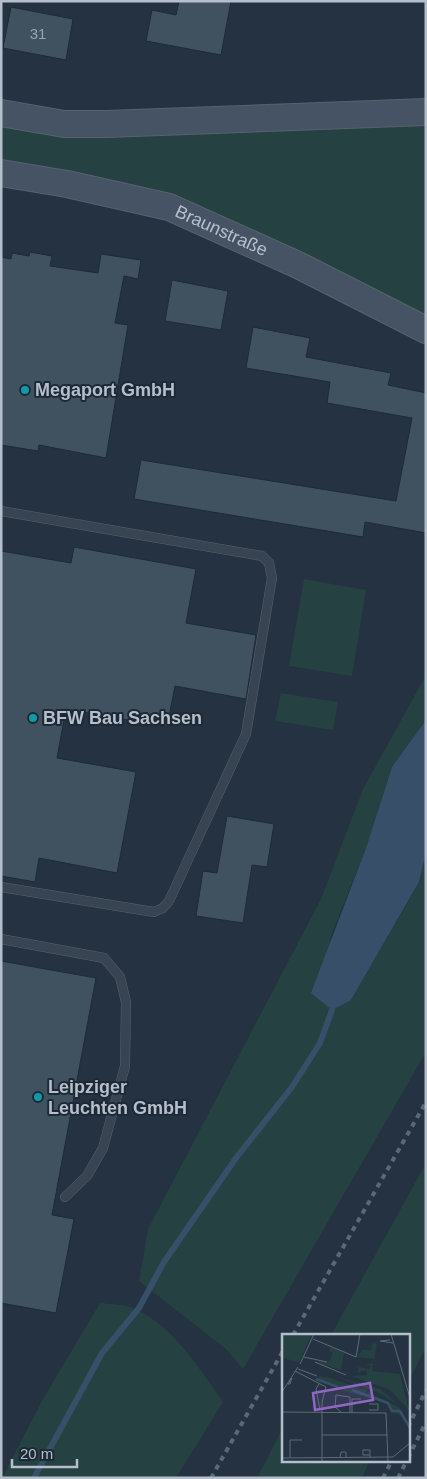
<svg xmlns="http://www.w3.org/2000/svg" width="427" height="1479" viewBox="0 0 427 1479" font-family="Helvetica,sans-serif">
<rect width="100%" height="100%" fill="#243241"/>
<!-- green -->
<path fill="#264142" d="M 426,124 L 426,315 L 275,241 L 1,162 L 1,125 Z
M 304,579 L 366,590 L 352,676 L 289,666 Z
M 426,675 L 426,720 L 392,767 L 366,848 L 330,938 L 351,1000 L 419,883 L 426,852 L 426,1052 L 243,1369 L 226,1349 L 139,1281 L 148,1229 L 321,899 L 363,789 Z
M 281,693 L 338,702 L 333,730 L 275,721 Z
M 426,1163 L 426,1347 L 408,1383 L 408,1335 L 331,1335 Z
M 100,1303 C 109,1304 121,1304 130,1307 C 170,1321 200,1369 223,1402 L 176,1478 L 2,1478 L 43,1399 Z
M 283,1427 L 283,1460 L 370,1460 L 362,1478 L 257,1478 Z"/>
<!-- water -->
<path fill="#374f69" d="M 426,720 L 426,852 L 419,882 L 351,1000 L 332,1010 L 311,993 L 366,848 L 392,767 Z"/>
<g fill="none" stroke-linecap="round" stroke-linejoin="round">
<!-- stream -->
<path stroke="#374f69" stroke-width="6" d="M 34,1478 L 102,1353 L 139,1308 L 164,1262 L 236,1158 L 292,1087 L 320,1043 L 332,1010"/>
</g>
<!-- building -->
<path fill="#405160" stroke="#1f2b38" d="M 179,1 L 231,1 L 221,55 L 146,41 L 152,10 L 176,15 Z
M 11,7 L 73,19 L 66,60 L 3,48 Z
M 30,252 L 52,256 L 50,266 L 98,273 L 101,254 L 141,260 L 138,279 L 124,276 L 115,323 L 128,325 L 106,458 L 39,445 L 38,451 L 1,445 L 1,257 L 11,259 L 12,253 L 29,256 Z
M 172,280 L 228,291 L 221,330 L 165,321 Z
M 253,327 L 310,338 L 306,357 L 391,373 L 388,385 L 426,393 L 426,533 L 365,522 L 363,537 L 134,499 L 141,460 L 396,501 L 412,418 L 327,403 L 330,382 L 246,368 Z
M 74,547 L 196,569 L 186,623 L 256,635 L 246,699 L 175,686 L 167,727 L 66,709 L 57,758 L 136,772 L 117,873 L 39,858 L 35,882 L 1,876 L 1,551 L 71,563 Z
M 227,816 L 274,824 L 267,867 L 252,865 L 243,923 L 196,916 L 203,871 L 217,873 Z
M 1,961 L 96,978 L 52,1215 L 74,1219 L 56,1313 L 1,1303 Z"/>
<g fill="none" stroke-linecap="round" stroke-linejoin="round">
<!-- service casing -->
<g stroke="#56626e" stroke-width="10">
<path id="service" d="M 1,511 L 262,556 L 269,563 L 272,578 L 246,734 L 169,901 L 163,908 L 154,912 L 1,887
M 1,939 L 104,958 L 120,977 L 126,1002 L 125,1066 L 103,1148 L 87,1176 L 65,1197"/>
</g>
<!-- secondary casing -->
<g stroke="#56626e" stroke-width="28">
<g id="secondary">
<path d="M 1,113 L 64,124 L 107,124 L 426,112"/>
<path id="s1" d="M 1,173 L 67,184 L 169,207 L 298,265 L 426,330"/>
</g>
</g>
<!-- service -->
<use href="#service" stroke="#384451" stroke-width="9"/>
<!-- secondary -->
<use href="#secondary" stroke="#465364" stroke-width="26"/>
<!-- rail -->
<path stroke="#5a6978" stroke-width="4" stroke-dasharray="5 5" stroke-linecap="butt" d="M 293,1335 L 426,1102
M 408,1427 L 426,1390
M 408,1458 L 426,1422
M 211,1478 L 283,1351
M 383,1478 L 392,1460
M 398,1478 L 407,1460"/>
</g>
<!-- markers -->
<g fill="#0f9aa8" stroke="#1d2936" stroke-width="2">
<circle cx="25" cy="390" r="5"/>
<circle cx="33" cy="718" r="5"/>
<circle cx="38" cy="1097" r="5"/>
</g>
<g text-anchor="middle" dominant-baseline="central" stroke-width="4" stroke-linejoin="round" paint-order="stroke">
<!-- number labels -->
<g font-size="15" fill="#98a4b0">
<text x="38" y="33">31</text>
</g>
<!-- street labels -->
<g font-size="18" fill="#b5bfcb" stroke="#1d2936">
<text stroke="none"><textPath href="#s1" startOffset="229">Braunstraße</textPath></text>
</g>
<!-- poi labels -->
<g font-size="18" font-weight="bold" fill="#b5bfcb" stroke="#1d2936" text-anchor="start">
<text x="35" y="390">Megaport GmbH</text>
<text x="43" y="718">BFW Bau Sachsen</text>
<text x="48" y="1087">Leipziger<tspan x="48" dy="21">Leuchten GmbH</tspan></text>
</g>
</g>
<!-- overview -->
<g transform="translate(282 1334)">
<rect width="128" height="128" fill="#243241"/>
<path d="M 0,0 L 30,0 L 17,28 L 0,24 ZM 90,9 L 95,10 L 92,25 L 75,23 L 80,16 L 89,16 ZM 49,13 L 62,19 L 59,36 L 35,28 L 47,28 L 51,19 L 47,17 ZM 91,29 L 90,37 L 118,40 L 127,76 L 108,56 L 70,42 L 85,41 L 84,36 L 76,39 L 76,33 L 87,35 L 89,31 L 81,32 ZM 37,42 L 49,44 L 85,57 L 80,62 L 62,57 L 36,46 ZM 52,42 L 98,55 L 118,72 L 97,59 ZM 86,58 L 117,73 L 121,82 L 109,78 L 103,67 L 83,63 Z" fill="#264142"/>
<path fill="none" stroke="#374f69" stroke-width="2.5" d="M 34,45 L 56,53M 70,56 L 106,69 L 110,77 L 118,77 L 128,94"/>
<path fill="none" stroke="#5e6a78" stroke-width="1" d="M 109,0 L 128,64M 31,5 L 74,23 L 78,0M 108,6 L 98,7 L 111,9M 22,23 L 45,28M 33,28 L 64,41M 18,30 L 32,0M 16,35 L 35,42M 13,37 L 44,53 L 40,68 L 40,127M 10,44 L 8,50 L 6,50 L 9,45 ZM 37,50 L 34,55 L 38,76M 0,58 L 16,33M 87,70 L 96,70 L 96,76 L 87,76M 0,78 L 104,79 L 106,127M 60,79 L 53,73 L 54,61 L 68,63 L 68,79M 70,79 L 70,65 L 79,65M 40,101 L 106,101M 0,124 L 111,123 L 128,109M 8,124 L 8,106 L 20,106M 58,124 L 59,118 L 64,118 L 64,123M 88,124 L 88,116 L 81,116 L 81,121 L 88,121"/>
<path fill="#9267c4" fill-opacity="0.15" stroke="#9267c4" stroke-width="2.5" d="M 88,49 L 91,66 L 33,76 L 31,59 Z"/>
<rect width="128" height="128" fill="none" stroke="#b5bfcb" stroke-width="2.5"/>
</g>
<!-- border -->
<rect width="427" height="1479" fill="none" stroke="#b5bfcb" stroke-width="5"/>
<!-- scale -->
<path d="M12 1459v8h65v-8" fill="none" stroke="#b5bfcb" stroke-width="2.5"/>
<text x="20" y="1459" font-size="15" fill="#b5bfcb" stroke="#1d2936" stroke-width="4" paint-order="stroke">20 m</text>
</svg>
